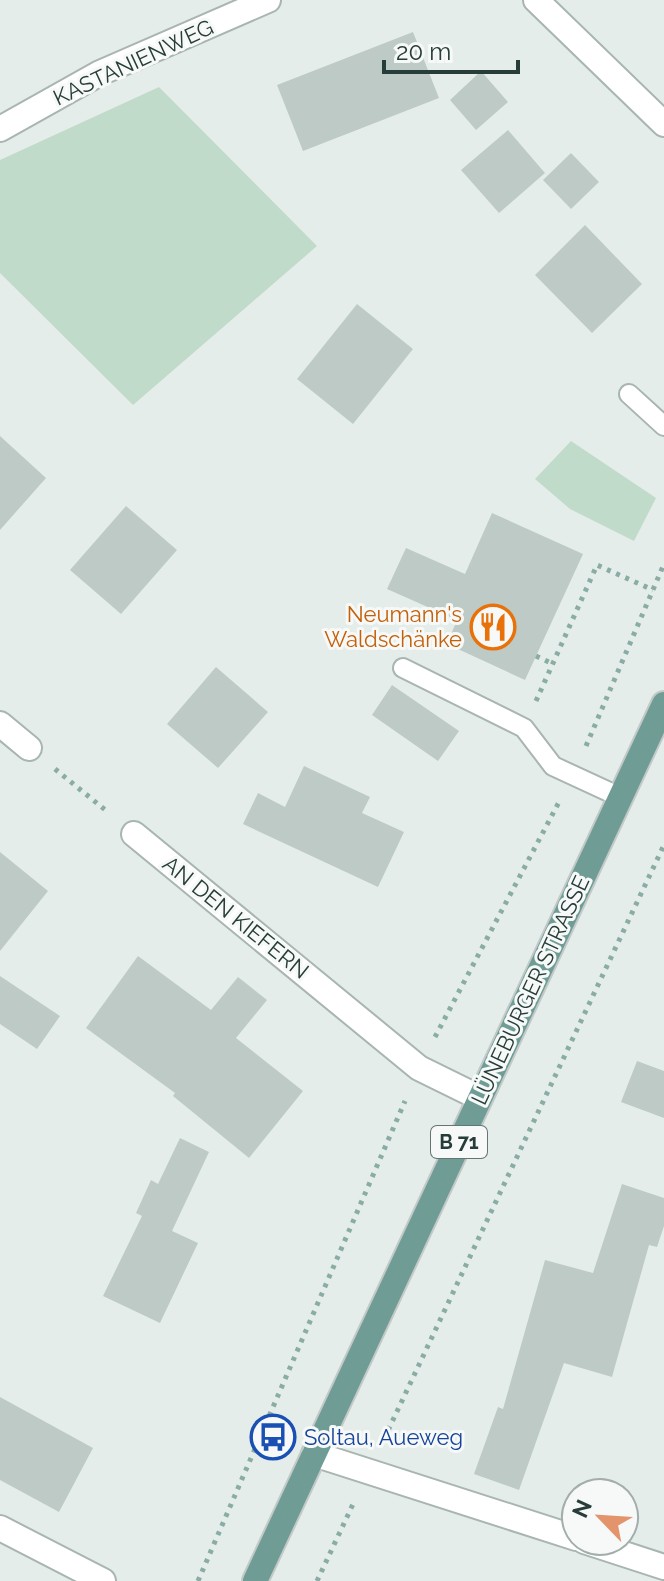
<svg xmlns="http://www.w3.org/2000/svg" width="664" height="1581" viewBox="0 0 664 1581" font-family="Raleway,sans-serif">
<rect width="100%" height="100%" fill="#e5edea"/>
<!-- green -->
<path fill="#c1dbca" d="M 159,87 L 317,246 L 133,405 L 0,273 L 0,160 Z
M 571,441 L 656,498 L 634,541 L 570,509 L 535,479 Z"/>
<!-- building -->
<path fill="#becac6" d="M 413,32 L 439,98 L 303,151 L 277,85 Z
M 481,71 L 508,102 L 476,130 L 450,100 Z
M 508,130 L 545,173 L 499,213 L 461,170 Z
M 571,153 L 599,182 L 571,209 L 543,180 Z
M 585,225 L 642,284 L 592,333 L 535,275 Z
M 357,304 L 413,349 L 353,424 L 297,379 Z
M 0,436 L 46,478 L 0,530 Z
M 126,506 L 177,550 L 121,614 L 70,570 Z
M 492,513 L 583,554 L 525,680 L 447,644 L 457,620 L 387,589 L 406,548 L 465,574 Z
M 216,667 L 268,712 L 218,768 L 167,724 Z
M 392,685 L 459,731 L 438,761 L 372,715 Z
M 304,766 L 370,797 L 362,813 L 404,832 L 378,887 L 243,824 L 258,793 L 285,807 Z
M 0,852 L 48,891 L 0,951 Z
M 138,956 L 211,1010 L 238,977 L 267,1000 L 236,1038 L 303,1091 L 249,1158 L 173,1096 L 175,1093 L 86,1028 Z
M 0,976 L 60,1016 L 37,1049 L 0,1024 Z
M 637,1061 L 664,1071 L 664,1118 L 621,1102 Z
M 180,1138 L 209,1152 L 172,1231 L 198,1243 L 160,1323 L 103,1296 L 142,1216 L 136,1213 L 151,1180 L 158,1184 Z
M 622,1184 L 664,1198 L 664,1226 L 657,1247 L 649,1245 L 612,1377 L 564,1363 L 519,1490 L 474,1474 L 498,1407 L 503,1409 L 545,1260 L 593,1273 Z
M 0,1397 L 93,1448 L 59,1512 L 0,1480 Z"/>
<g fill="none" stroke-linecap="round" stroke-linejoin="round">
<!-- service casing -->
<g stroke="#a8b5b1" stroke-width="22">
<path id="service" d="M 629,394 L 664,426
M 403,668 L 524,728 L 553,766 L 620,797"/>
</g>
<!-- minor casing -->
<g stroke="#a8b5b1" stroke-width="28">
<path id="minor" d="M 536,0 L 664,124
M 0,129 L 100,73 L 268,0
M 0,724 L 29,748
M 134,834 L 419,1068 L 480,1098
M 314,1454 L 576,1538
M 0,1528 L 103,1581
M 584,1541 L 664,1567"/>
</g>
<!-- primary casing -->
<g stroke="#c2c9c8" stroke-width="28">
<path id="primary" d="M 255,1581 L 664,704"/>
</g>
<!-- path -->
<path stroke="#89ada5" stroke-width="5" stroke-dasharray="4 6" stroke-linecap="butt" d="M 536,656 L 553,664
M 536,701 L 597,565 L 653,590
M 586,746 L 664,564
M 55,769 L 109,813
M 435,1037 L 559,802
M 384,1439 L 664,845
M 198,1581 L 405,1101
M 317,1581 L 354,1502"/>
<!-- service -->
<use href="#service" stroke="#fff" stroke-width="18"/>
<!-- minor -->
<use href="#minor" stroke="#fff" stroke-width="24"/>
<!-- primary -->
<use href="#primary" stroke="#6f9d95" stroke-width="24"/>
</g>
<!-- icons -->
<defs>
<g id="restaurant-ring" transform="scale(2.3)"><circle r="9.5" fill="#f6f9f8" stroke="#e8710a" stroke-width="1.5"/><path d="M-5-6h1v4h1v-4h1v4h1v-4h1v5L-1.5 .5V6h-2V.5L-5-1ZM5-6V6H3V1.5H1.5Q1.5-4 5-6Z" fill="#e8710a"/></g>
<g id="bus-ring" transform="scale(2.3)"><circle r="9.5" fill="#f6f9f8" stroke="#1a4fb4" stroke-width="1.5"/><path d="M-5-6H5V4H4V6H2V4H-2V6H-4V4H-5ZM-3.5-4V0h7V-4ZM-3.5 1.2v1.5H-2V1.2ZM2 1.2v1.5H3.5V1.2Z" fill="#1a4fb4"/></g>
</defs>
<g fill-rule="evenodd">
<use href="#restaurant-ring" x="493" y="627"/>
<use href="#bus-ring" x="273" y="1437"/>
</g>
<g text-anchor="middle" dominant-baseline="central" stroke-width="6" stroke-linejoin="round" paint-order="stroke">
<!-- shield labels -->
<rect fill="#f6f9f8" stroke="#647572" stroke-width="2" x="431" y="1126" width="56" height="32" rx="6"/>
<g font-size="20" font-weight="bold" fill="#263d39">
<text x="459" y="1142">B 71</text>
</g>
<!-- street labels -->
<g font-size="22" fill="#263d39" stroke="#f6f9f8">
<text transform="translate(133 62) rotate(-25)">KASTANIENWEG</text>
<text transform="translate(236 917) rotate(39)">AN DEN KIEFERN</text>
<text transform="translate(530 990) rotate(-65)">LÜNEBURGER STRASSE</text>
</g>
<!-- food labels -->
<g font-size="22" fill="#c56008" stroke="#f6f9f8" text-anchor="end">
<text x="462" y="614">Neumann's<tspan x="462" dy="25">Waldschänke</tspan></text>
</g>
<!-- transit labels -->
<g font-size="22" fill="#164399" stroke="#f6f9f8" text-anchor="start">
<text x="304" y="1437">Soltau, Aueweg</text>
</g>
</g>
<!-- north arrow -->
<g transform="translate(600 1517) rotate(295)"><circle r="38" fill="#f6f9f8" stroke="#a3aeac" stroke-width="2"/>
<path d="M0-6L14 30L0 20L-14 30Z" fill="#e3946d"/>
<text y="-12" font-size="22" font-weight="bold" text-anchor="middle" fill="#263d39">N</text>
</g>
<!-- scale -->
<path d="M384 60v12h134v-12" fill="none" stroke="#263d39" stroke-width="4"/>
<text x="396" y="60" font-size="24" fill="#263d39" stroke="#f6f9f8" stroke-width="6" paint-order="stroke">20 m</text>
</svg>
